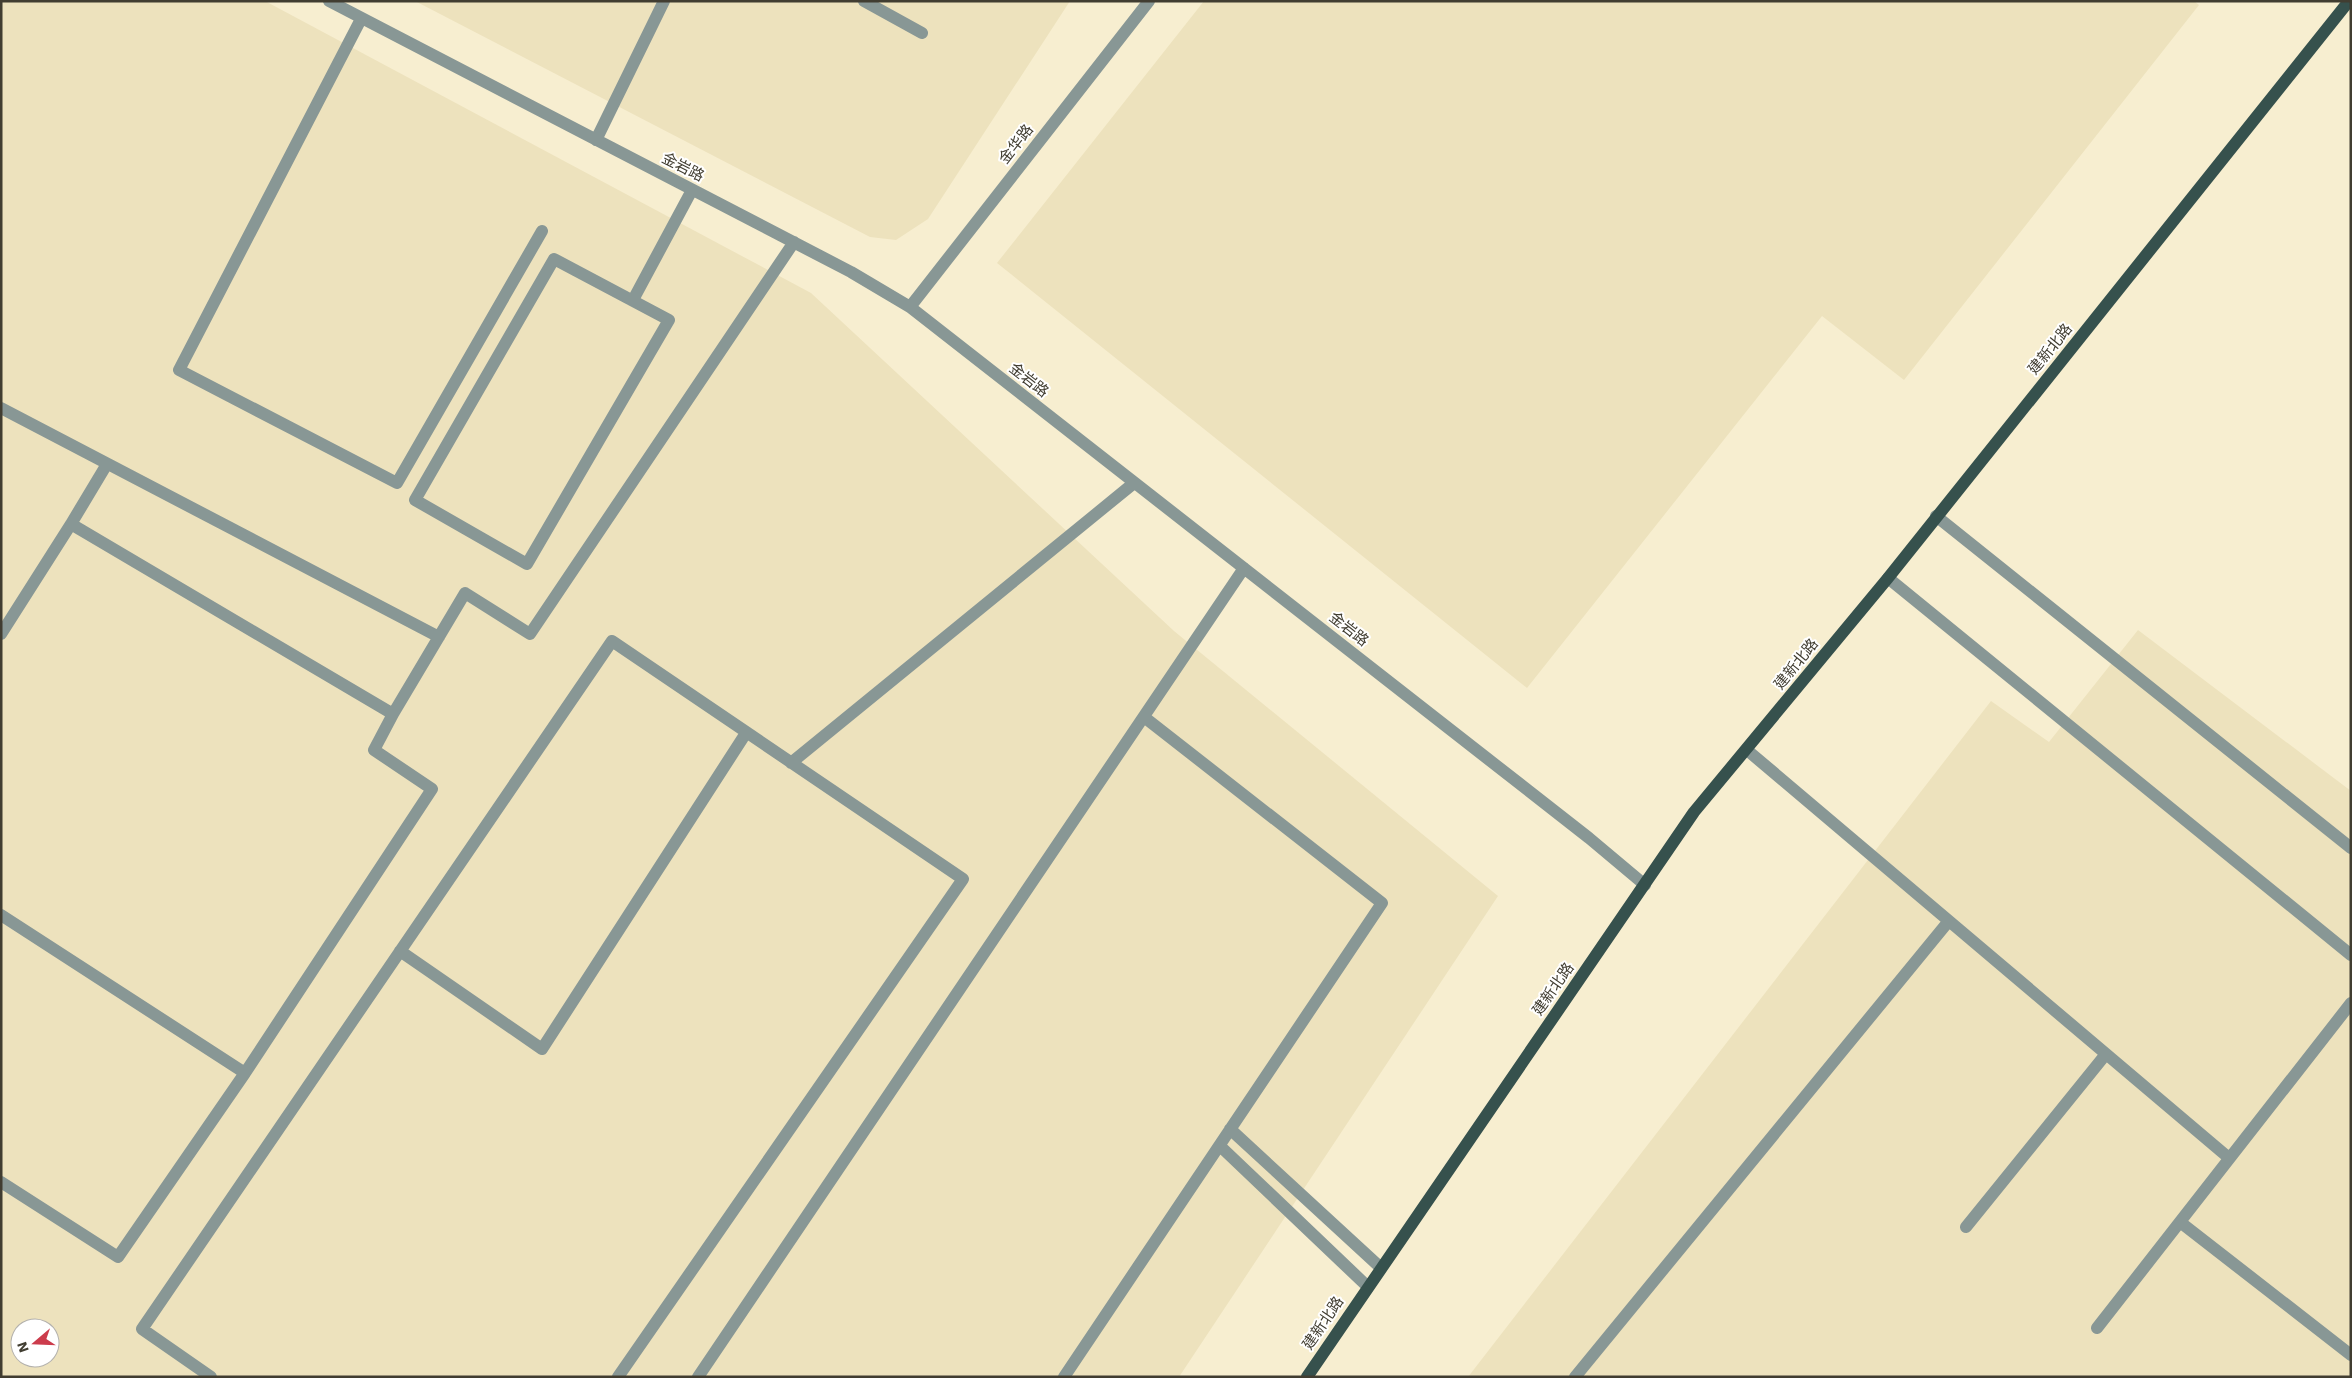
<svg xmlns="http://www.w3.org/2000/svg" width="2352" height="1378" viewBox="0 0 2352 1378" font-family="'Work Sans','Noto Sans SC',sans-serif">
<rect width="100%" height="100%" fill="#f7eed0"/>
<!-- built -->
<path fill="#ede2bd" fill-rule="evenodd" d="M 1,1 L 265,1 L 811,293 L 1174,631 L 1498,896 L 1179,1377 L 1,1377 ZM 20,1328 L 50,1328 L 50,1358 L 20,1358 Z
M 415,1 L 1070,1 L 928,219 L 896,240 L 870,237 Z
M 1204,1 L 2194,1 L 2199,5 L 1904,380 L 1822,316 L 1527,688 L 997,263 Z
M 2138,630 L 2351,791 L 2351,1377 L 1468,1377 L 1991,701 L 2049,742 Z"/>
<g fill="none" stroke-linecap="round" stroke-linejoin="round">
<!-- minor -->
<path stroke="#889795" stroke-width="12" d="M 329,1 L 851,272 L 910,307 L 1589,838 L 1645,885
M 864,1 L 922,33
M 361,19 L 179,370 L 397,483 L 542,231
M 596,140 L 664,1
M 554,259 L 669,320 L 527,564 L 415,500 Z
M 633,300 L 692,190
M 910,307 L 1149,1
M 1,408 L 439,637
M 1936,516 L 2351,848
M 71,524 L 107,464
M 1888,578 L 2351,955
M 1,634 L 71,524 L 393,714 L 465,593 L 530,634 L 794,242
M 1747,750 L 2229,1158
M 791,763 L 1134,483
M 1,915 L 245,1073 L 432,789 L 374,750 L 393,714
M 400,951 L 542,1049 L 746,733
M 1230,1129 L 1381,1268
M 1220,1146 L 1368,1287
M 1,1182 L 118,1257 L 245,1073
M 2180,1222 L 2351,1355
M 1966,1227 L 2106,1054
M 2097,1328 L 2351,1003
M 211,1377 L 142,1329 L 612,641 L 963,879 L 618,1377
M 698,1377 L 1244,568
M 1064,1377 L 1382,903 L 1144,717
M 1575,1377 L 1948,922"/>
<!-- major -->
<path stroke="#36514d" stroke-width="12" d="M 1307,1377 L 1694,812 L 1888,578 L 2349,1"/>
</g>
<g text-anchor="middle" dominant-baseline="central" stroke-width="4" stroke-linejoin="round" paint-order="stroke">
<!-- street labels -->
<g font-size="15" fill="#413d31" stroke="#fff">
<text transform="translate(1016 144) rotate(-52)">金华路</text>
<text transform="translate(683 167) rotate(27)">金岩路</text>
<text transform="translate(2050 349) rotate(-51)">建新北路</text>
<text transform="translate(1029 380) rotate(38)">金岩路</text>
<text transform="translate(1349 629) rotate(38)">金岩路</text>
<text transform="translate(1796 664) rotate(-51)">建新北路</text>
<text transform="translate(1553 989) rotate(-55)">建新北路</text>
<text transform="translate(1323 1323) rotate(-56)">建新北路</text>
</g>
</g>
<!-- border -->
<rect width="2352" height="1378" fill="none" stroke="#413d31" stroke-width="5"/>
<!-- north arrow -->
<g transform="translate(35 1343) rotate(251)"><circle r="24" fill="#ffffff" stroke="#b3b1ad"/>
<path d="M0-4L9 19L0 12L-9 19Z" fill="#cc3c4c"/>
<text y="-8" font-size="14" font-weight="bold" text-anchor="middle" fill="#413d31">N</text>
</g>
</svg>
